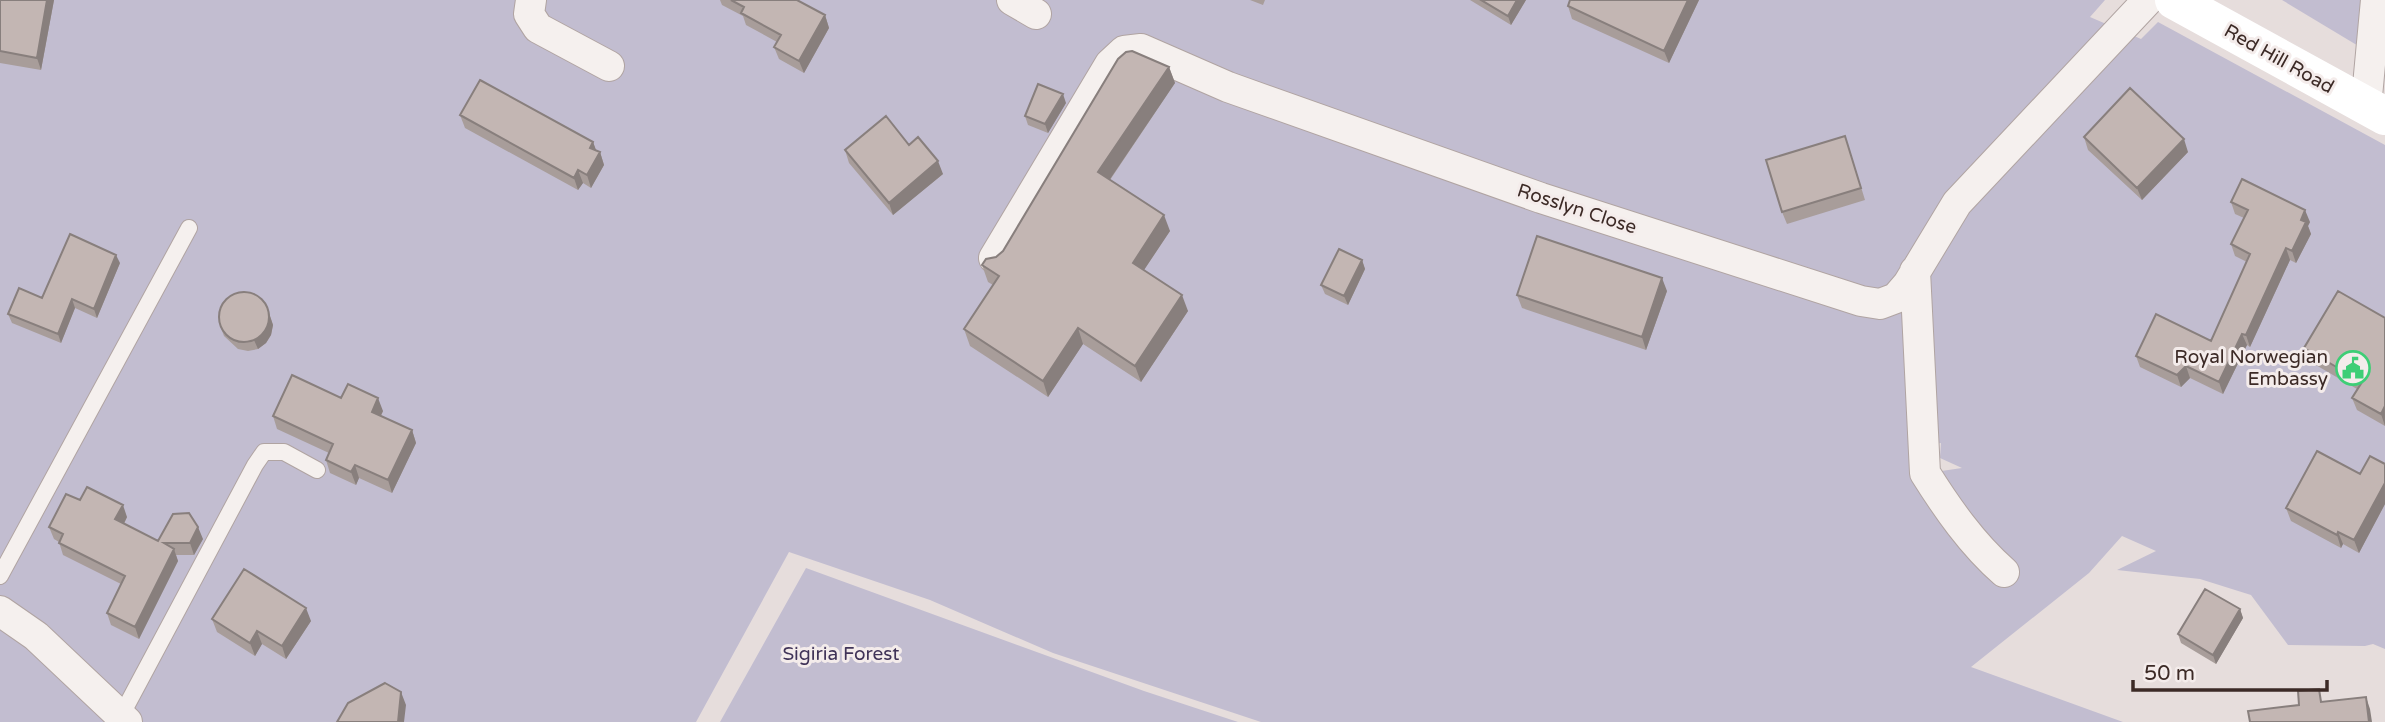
<svg xmlns="http://www.w3.org/2000/svg" width="2385" height="722" viewBox="0 0 2385 722" font-family="'Varela Round',sans-serif">
<rect width="100%" height="100%" fill="#e6dddc"/>
<!-- green -->
<path fill="#c2bdd0" fill-rule="evenodd" d="M 0,0 L 2105,0 L 2090,17 L 2141,39 L 2158,22 L 2385,145 L 2385,649 L 2373,644 L 2365,646 L 2288,645 L 2251,595 L 2200,579 L 2117,570 L 2156,551 L 2122,536 L 2089,573 L 1971,667 L 2123,722 L 1261,722 L 1053,653 L 930,600 L 789,552 L 696,722 L 0,722 ZM 1941,443 L 1940,458 L 1962,468 L 1921,474 L 1920,446 Z
M 2282,0 L 2385,0 L 2385,62 Z
M 806,568 L 1144,691 L 1238,722 L 720,722 Z"/>
<g fill="none" stroke-linecap="round" stroke-linejoin="round">
<!-- service casing -->
<g stroke="#b0a4a2" stroke-width="18">
<path id="service" d="M 0,576 L 189,228
M 121,716 L 255,465 L 264,452 L 284,452 L 317,470"/>
</g>
<!-- minor casing -->
<g stroke="#b0a4a2" stroke-width="32">
<path id="minor" d="M 531,0 L 529,14 L 538,28 L 609,66
M 1012,0 L 1036,14
M 2366,107 L 2376,0
M 994,258 L 1110,64 L 1124,51 L 1141,49 L 1228,87 L 1541,198 L 1861,301 L 1880,304 L 1896,298 L 1908,284 L 1957,203 L 2148,0
M 1915,271 L 1925,473 C 1947,508 1972,544 2004,572
M 0,611 L 36,636 L 127,722"/>
</g>
<!-- service -->
<use href="#service" stroke="#f5f0ee" stroke-width="16"/>
<!-- minor -->
<use href="#minor" stroke="#f5f0ee" stroke-width="30"/>
<!-- secondary -->
<path stroke="#fff" stroke-width="38" d="M 2174,0 L 2385,116"/>
</g>
<!-- wall -->
<path fill="#a89d9a" d="M 0,0 L 54,0 L 41,70 L 0,63 Z
M 720,0 L 797,0 L 825,15 L 829,28 L 804,73 L 779,59 L 774,47 L 777,42 L 746,25 L 743,16 L 722,5 Z
M 1250,0 L 1265,0 L 1263,5 Z
M 1470,0 L 1526,0 L 1511,25 Z
M 1570,0 L 1699,0 L 1669,63 L 1572,19 L 1568,6 Z
M 1169,67 L 1175,83 L 1110,180 L 1170,231 L 1144,270 L 1188,311 L 1141,382 L 1083,344 L 1048,397 L 970,346 L 964,329 L 993,285 L 988,282 L 982,265 L 996,257 L 1003,251 Z
M 1066,103 L 1048,133 L 1028,125 L 1025,116 Z
M 460,115 L 593,142 L 596,151 L 600,152 L 604,165 L 591,188 L 583,183 L 578,190 L 465,128 Z
M 2084,137 L 2188,152 L 2142,200 L 2088,150 Z
M 909,145 L 943,174 L 893,215 L 849,163 L 845,150 Z
M 1849,148 L 1865,200 L 1787,224 L 1782,212 Z
M 2231,202 L 2310,222 L 2308,226 L 2311,234 L 2296,263 L 2290,260 L 2250,347 L 2247,345 L 2223,394 L 2190,378 L 2181,387 L 2140,367 L 2136,356 L 2211,341 L 2247,262 L 2235,256 L 2231,244 L 2244,218 L 2235,214 Z
M 1362,260 L 1365,269 L 1348,305 L 1325,294 L 1321,285 Z
M 120,263 L 97,318 L 75,308 L 61,343 L 12,323 L 8,314 L 42,298 Z
M 1667,291 L 1646,350 L 1522,308 L 1517,295 Z
M 267,307 L 273,325 L 271,335 L 266,343 L 258,349 L 248,351 L 238,349 L 224,336 L 221,328 Z
M 2385,318 L 2385,426 L 2357,410 L 2352,398 L 2357,389 L 2309,361 L 2304,348 Z
M 341,398 L 383,411 L 381,416 L 412,430 L 416,443 L 392,493 L 359,478 L 356,485 L 330,473 L 326,460 L 329,453 L 277,429 L 273,416 Z
M 2385,464 L 2385,504 L 2359,553 L 2343,544 L 2341,548 L 2291,521 L 2286,508 L 2360,474 Z
M 80,500 L 127,517 L 124,524 L 158,541 L 203,539 L 194,555 L 176,555 L 178,561 L 139,639 L 111,625 L 107,613 L 121,584 L 63,555 L 59,542 L 54,539 L 49,527 Z
M 2240,609 L 2243,618 L 2216,664 L 2181,643 L 2178,634 Z
M 212,619 L 311,621 L 286,659 L 262,644 L 255,656 L 217,632 Z"/>
<!-- shaded-wall -->
<path fill="#887f7d" d="M 47,0 L 54,0 L 41,70 L 37,58 Z
M 1517,0 L 1526,0 L 1511,25 L 1508,16 Z
M 1688,0 L 1699,0 L 1669,63 L 1664,51 Z
M 825,15 L 829,28 L 804,73 L 799,61 Z
M 1169,67 L 1175,83 L 1104,188 L 1098,172 Z
M 1063,94 L 1066,103 L 1048,133 L 1045,124 Z
M 2184,139 L 2188,152 L 2142,200 L 2137,188 Z
M 593,142 L 598,155 L 600,152 L 604,165 L 591,188 L 587,175 L 590,148 Z
M 938,161 L 943,174 L 893,215 L 889,203 Z
M 578,170 L 583,183 L 578,190 L 574,178 Z
M 2305,210 L 2310,222 L 2308,226 L 2311,234 L 2296,263 L 2292,251 L 2301,220 Z
M 1164,215 L 1170,231 L 1138,279 L 1133,263 Z
M 2286,248 L 2290,260 L 2250,347 L 2246,335 Z
M 116,255 L 120,263 L 97,318 L 94,309 Z
M 1362,260 L 1365,269 L 1348,305 L 1344,296 Z
M 1662,278 L 1667,291 L 1646,350 L 1642,337 Z
M 1182,295 L 1188,311 L 1141,382 L 1135,366 Z
M 72,299 L 75,308 L 61,343 L 58,334 Z
M 267,307 L 273,325 L 271,335 L 266,343 L 258,349 L 254,340 Z
M 1078,328 L 1083,344 L 1048,397 L 1043,381 Z
M 2242,334 L 2247,345 L 2223,394 L 2219,382 Z
M 2186,366 L 2190,378 L 2181,387 L 2177,375 Z
M 378,398 L 383,411 L 376,425 L 372,412 Z
M 2385,406 L 2385,426 L 2381,414 Z
M 412,430 L 416,443 L 392,493 L 388,480 Z
M 355,465 L 359,478 L 356,485 L 351,472 Z
M 2385,483 L 2385,504 L 2359,553 L 2354,540 Z
M 123,505 L 127,517 L 120,531 L 115,519 Z
M 198,527 L 203,539 L 194,555 L 190,543 Z
M 2338,532 L 2343,544 L 2341,548 L 2337,535 Z
M 174,549 L 178,561 L 139,639 L 135,627 Z
M 306,608 L 311,621 L 286,659 L 282,646 Z
M 2240,609 L 2243,618 L 2216,664 L 2213,655 Z
M 257,631 L 262,644 L 255,656 L 250,643 Z
M 401,692 L 406,705 L 404,722 L 398,722 Z
M 2366,697 L 2370,709 L 2372,722 L 2369,722 Z"/>
<!-- building -->
<path fill="#c3b6b3" stroke="#887f7d" stroke-width="2" d="M 0,0 L 47,0 L 37,58 L 0,51 Z
M 731,0 L 797,0 L 825,15 L 799,61 L 774,47 L 781,35 L 741,13 L 744,7 Z
M 1481,0 L 1517,0 L 1508,16 Z
M 1570,0 L 1688,0 L 1664,51 L 1568,6 Z
M 1132,51 L 1169,67 L 1098,172 L 1164,215 L 1133,263 L 1182,295 L 1135,366 L 1078,328 L 1043,381 L 964,329 L 999,276 L 982,265 L 986,259 L 996,257 L 1003,251 L 1118,59 L 1126,52 Z
M 480,80 L 593,142 L 590,148 L 600,152 L 587,175 L 578,170 L 574,178 L 460,115 Z
M 1038,84 L 1063,94 L 1045,124 L 1025,116 Z
M 2130,88 L 2184,139 L 2137,188 L 2084,137 Z
M 886,116 L 909,145 L 918,137 L 938,161 L 889,203 L 845,150 Z
M 1845,136 L 1861,188 L 1782,212 L 1766,160 Z
M 2242,179 L 2305,210 L 2301,220 L 2306,222 L 2292,251 L 2286,248 L 2246,335 L 2242,334 L 2219,382 L 2186,366 L 2177,375 L 2136,356 L 2156,314 L 2211,341 L 2250,254 L 2231,244 L 2248,210 L 2231,202 Z
M 70,234 L 116,255 L 94,309 L 72,299 L 58,334 L 8,314 L 19,288 L 42,298 Z
M 1537,236 L 1662,278 L 1642,337 L 1517,295 Z
M 1339,249 L 1362,260 L 1344,296 L 1321,285 Z
M 2338,291 L 2385,318 L 2385,406 L 2381,414 L 2352,398 L 2362,382 L 2304,348 Z
M219 317a25 25 0 1 1 50 0a25 25 0 1 1-50 0Z
M 292,375 L 341,398 L 348,384 L 378,398 L 372,412 L 412,430 L 388,480 L 355,465 L 351,472 L 326,460 L 333,444 L 273,416 Z
M 2317,451 L 2360,474 L 2370,456 L 2385,464 L 2385,483 L 2354,540 L 2338,532 L 2337,535 L 2286,508 Z
M 87,487 L 123,505 L 115,519 L 158,541 L 173,514 L 189,513 L 198,527 L 190,543 L 164,543 L 174,549 L 135,627 L 107,613 L 125,576 L 59,543 L 63,534 L 49,527 L 66,494 L 80,500 Z
M 244,569 L 306,608 L 282,646 L 257,631 L 250,643 L 212,619 Z
M 2205,589 L 2240,609 L 2213,655 L 2178,634 Z
M 385,683 L 401,692 L 398,722 L 337,722 L 348,703 Z
M 2319,689 L 2321,702 L 2366,697 L 2369,722 L 2250,722 L 2248,711 L 2299,705 L 2298,691 Z"/>
<!-- icons -->
<defs>
<g id="civic-ring" transform="scale(1.75)"><circle r="9.5" fill="#f4eceb" stroke="#3ece76" stroke-width="1.5"/><path d="M-.6-6.5H3V-4.5H.6V-3L4-1V1h2V6H-6V1h2V-1L-.6-3ZM-1.2 2.5V6h2.4V2.5Z" fill="#3ece76"/></g>
</defs>
<g fill-rule="evenodd">
<use href="#civic-ring" x="2353" y="368"/>
</g>
<g text-anchor="middle" dominant-baseline="central" stroke-width="6" stroke-linejoin="round" paint-order="stroke">
<!-- street labels -->
<g font-size="19" fill="#3c2a26" stroke="#f4eceb">
<text transform="translate(2279 59) rotate(29)">Red Hill Road</text>
<text transform="translate(1577 209) rotate(18)">Rosslyn Close</text>
</g>
<!-- poi labels -->
<g font-size="19" fill="#3c2a26" stroke="#f4eceb" text-anchor="end">
<text x="2328" y="357">Royal Norwegian<tspan x="2328" dy="22">Embassy</tspan></text>
</g>
<!-- park labels -->
<g font-size="19" fill="#403358" stroke="#f4eceb">
<text x="841" y="654">Sigiria Forest</text>
</g>
</g>
<!-- scale -->
<path d="M2133 680v10h194v-10" fill="none" stroke="#3c2a26" stroke-width="3.5"/>
<text x="2144" y="680" font-size="21" fill="#3c2a26" stroke="#f4eceb" stroke-width="5" paint-order="stroke">50 m</text>
</svg>
